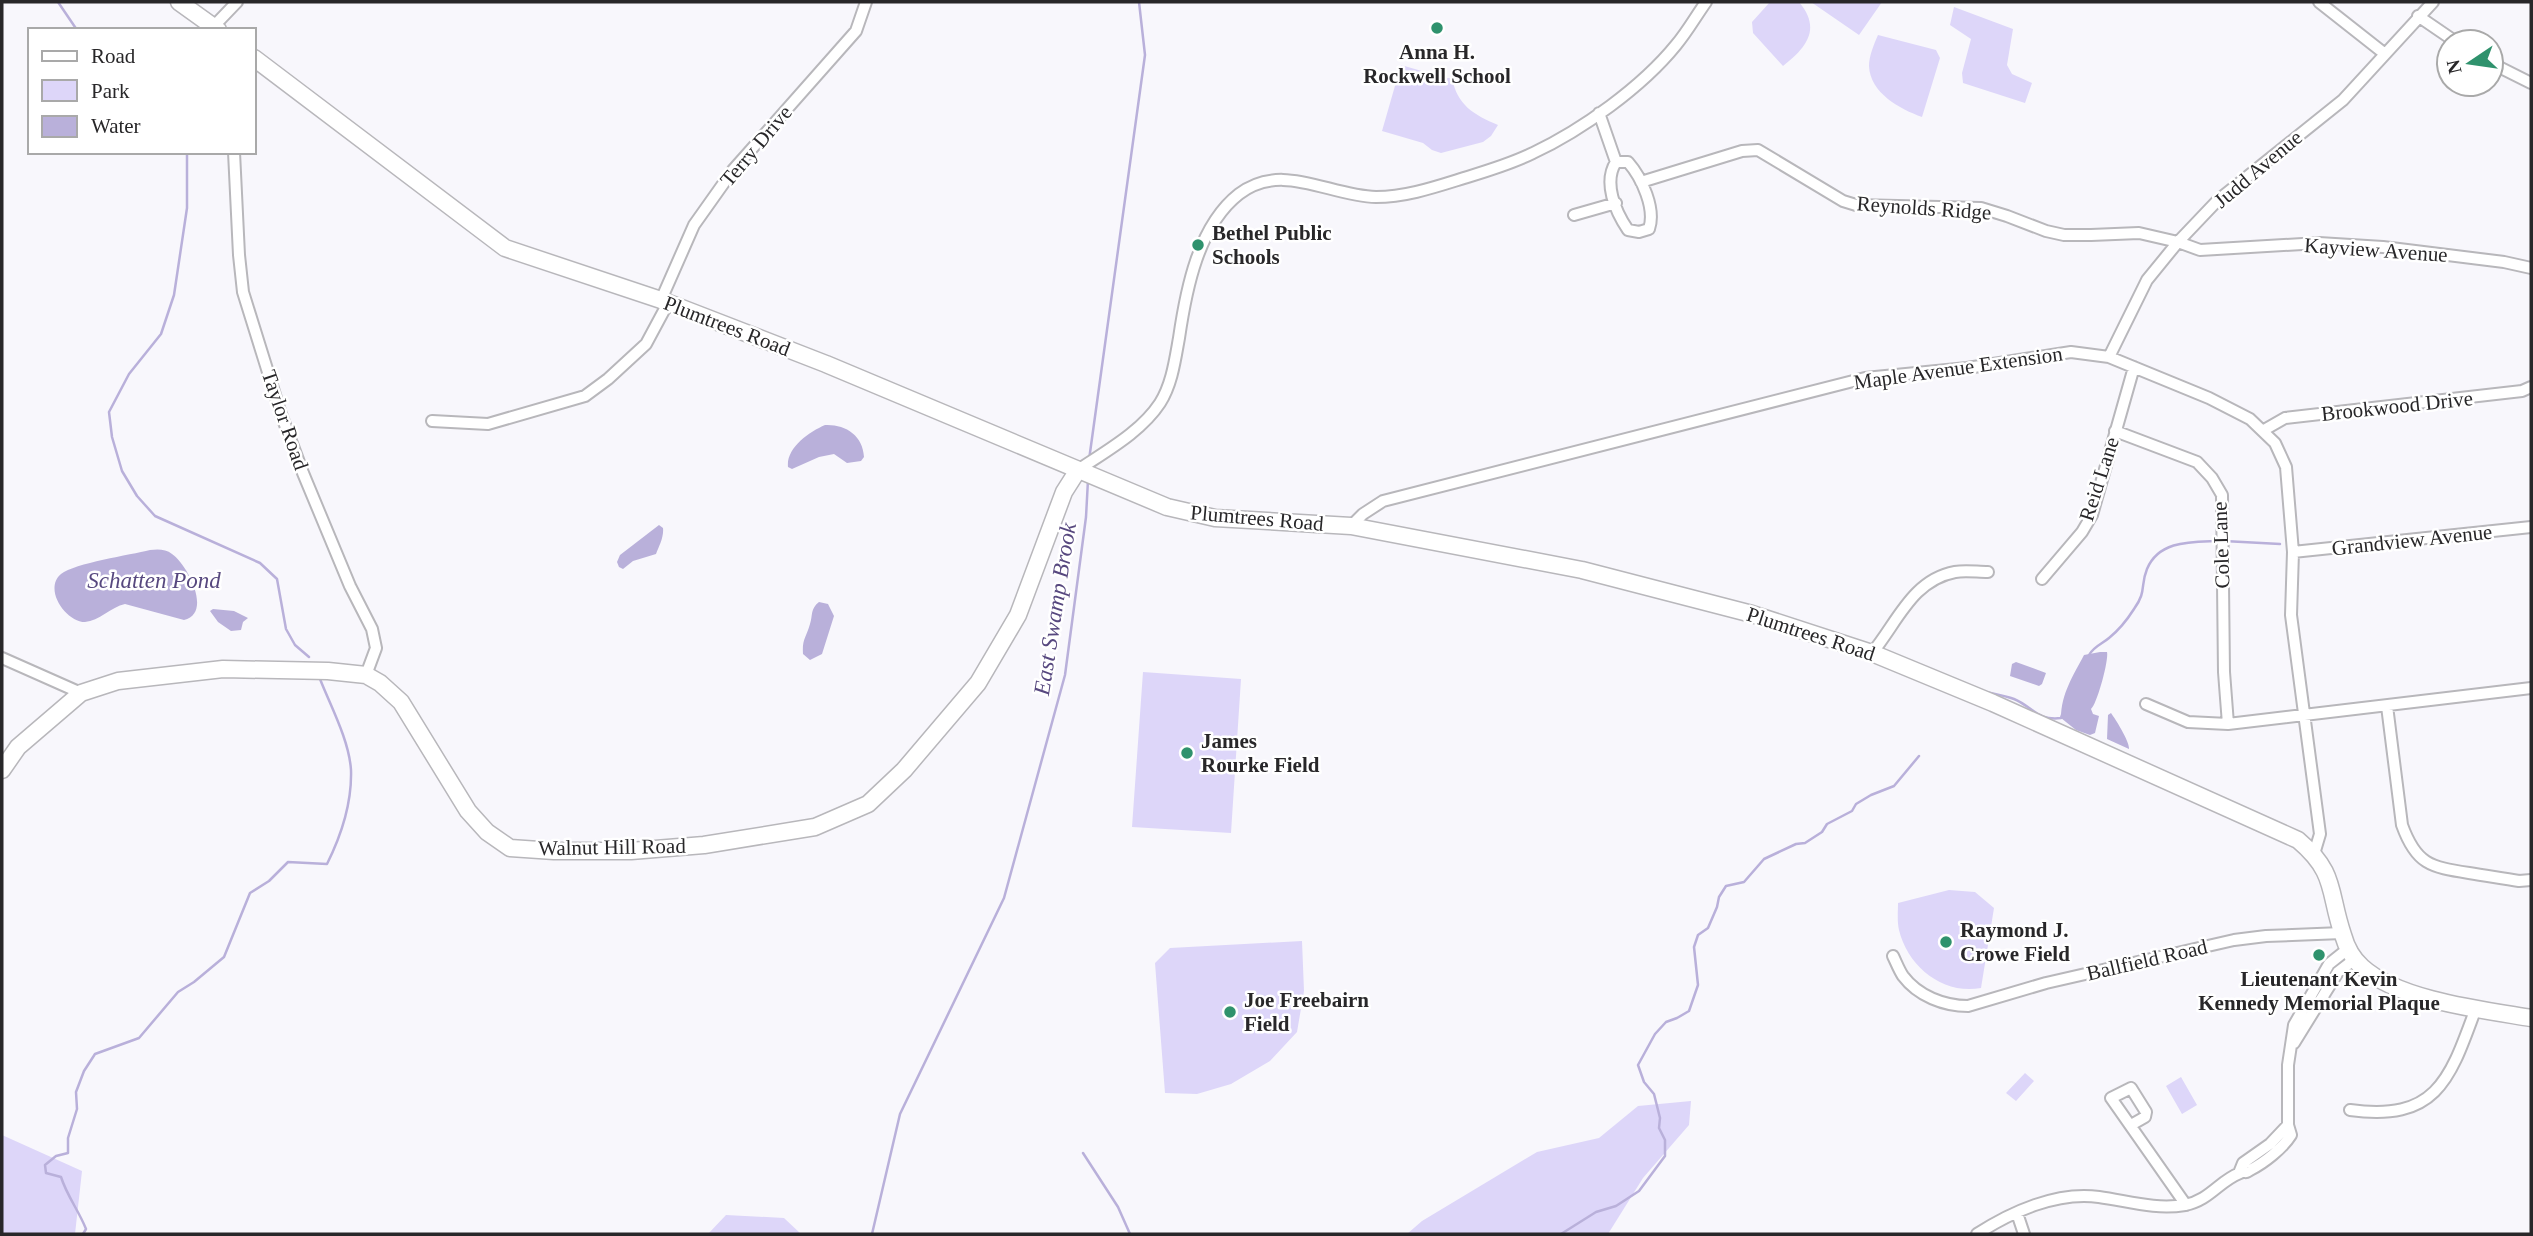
<svg xmlns="http://www.w3.org/2000/svg" width="2533" height="1236" viewBox="0 0 2533 1236" font-family="Georgia,serif">
<rect width="100%" height="100%" fill="#f8f7fc"/>
<!-- green -->
<path fill="#ddd6f9" d="M 1770,2 L 1799,2 C 1822,29 1806,48 1783,66 L 1753,33 L 1752,22 Z
M 1811,2 L 1882,2 L 1859,35 Z
M 1954,7 L 2013,29 L 2007,65 L 2012,74 L 2032,83 L 2025,103 L 1963,83 L 1962,73 L 1971,39 L 1950,25 Z
M 1878,35 L 1936,50 L 1940,58 L 1922,117 C 1900,109 1870,93 1869,66 C 1869,56 1874,44 1878,35 Z
M 1401,65 L 1446,78 L 1452,78 C 1457,105 1474,115 1498,125 L 1491,136 L 1483,142 L 1441,153 L 1432,150 L 1423,143 L 1382,131 Z
M 1143,672 L 1241,679 L 1231,833 L 1132,827 Z
M 1949,890 L 1975,892 L 1994,908 L 1981,988 C 1943,995 1908,967 1899,930 C 1897,922 1898,911 1898,903 Z
M 1302,941 L 1304,991 L 1297,1032 L 1270,1061 L 1231,1084 L 1197,1094 L 1165,1093 L 1155,963 L 1170,948 Z
M 2025,1073 L 2034,1081 L 2016,1101 L 2006,1093 Z
M 2181,1077 L 2197,1105 L 2182,1114 L 2166,1086 Z
M 1691,1101 L 1689,1125 L 1643,1178 L 1608,1234 L 1407,1234 L 1422,1221 L 1537,1152 L 1599,1138 L 1638,1106 Z
M 2,1135 L 82,1171 L 75,1234 L 2,1234 Z
M 726,1215 L 784,1218 L 801,1234 L 708,1234 Z"/>
<!-- water -->
<path fill="#b9b0da" d="M 825,425 C 845,424 863,435 864,457 L 861,461 L 847,463 L 834,454 L 819,457 L 792,469 L 788,467 C 786,448 809,432 825,425 Z
M 659,525 L 663,528 C 664,537 659,546 656,554 L 633,561 L 623,569 L 619,567 L 617,562 L 620,555 Z
M 150,550 C 158,549 166,549 172,554 C 187,564 213,613 184,620 L 125,604 C 111,607 99,621 85,622 C 66,622 43,589 61,574 C 75,563 130,555 150,550 Z
M 819,602 L 828,604 L 834,616 L 822,654 L 810,660 L 803,654 C 802,639 806,638 810,624 C 813,615 810,609 819,602 Z
M 213,609 L 234,611 L 248,618 L 243,622 L 241,630 L 231,631 L 218,622 L 210,611 Z
M 2100,652 L 2107,652 C 2109,660 2097,704 2091,709 L 2093,714 L 2099,716 L 2095,733 L 2090,735 L 2076,730 L 2061,718 C 2061,694 2073,676 2084,655 Z
M 2016,662 L 2046,673 L 2042,684 L 2039,686 L 2010,676 L 2012,664 Z
M 2111,713 C 2116,720 2130,742 2129,749 L 2107,739 L 2108,715 Z"/>
<g fill="none" stroke-linecap="round" stroke-linejoin="round">
<!-- stream -->
<path stroke="#b9b0da" stroke-width="2.5" d="M 58,2 L 77,30
M 187,152 L 187,208 L 174,295 L 161,334 L 129,374 L 109,412 L 112,437 L 122,471 L 137,496 L 155,516 L 260,563 L 277,579 L 286,629 L 295,645 L 309,657
M 1089,460 L 1145,55 L 1139,2
M 2224,541 L 2280,544
M 2089,655 C 2094,646 2102,644 2109,638 C 2119,630 2127,620 2134,609 C 2147,591 2140,586 2147,569 C 2159,540 2192,542 2217,541
M 1986,692 C 1995,694 2006,696 2014,699 C 2033,707 2037,721 2061,718 L 2062,715
M 1083,1153 L 1118,1207 L 1130,1234
M 83,1234 L 86,1229 C 79,1211 67,1196 61,1177 L 46,1173 L 45,1165 L 56,1156 L 68,1153 L 68,1138 L 77,1109 L 76,1092 L 84,1071 L 95,1054 L 139,1038 L 178,992 L 194,982 L 224,957 L 250,893 L 269,881 L 288,862 L 327,864 C 341,836 352,803 351,770 C 349,740 331,707 320,679
M 872,1234 L 900,1114 L 1004,898 L 1065,675 L 1086,517 L 1088,480
M 1561,1234 L 1596,1212 L 1616,1206 L 1639,1191 L 1665,1156 L 1665,1140 L 1659,1128 L 1660,1118 L 1654,1094 L 1644,1082 L 1638,1065 L 1655,1034 L 1666,1022 L 1677,1018 L 1689,1011 L 1698,985 L 1694,947 L 1698,935 L 1708,928 L 1717,907 L 1719,897 L 1726,886 L 1744,882 L 1764,859 L 1796,844 L 1805,843 L 1822,832 L 1827,824 L 1852,811 L 1856,804 L 1871,795 L 1894,786 L 1919,756"/>
<!-- street casing -->
<g stroke="#b8b7bb" stroke-width="14">
<path id="street" d="M 2319,2 L 2385,54
M 2418,16 L 2456,42
M 214,26 L 237,2
M 2491,63 L 2531,83
M 1599,113 L 1616,162 C 1603,182 1615,211 1628,230 L 1639,232 L 1649,229 C 1656,209 1642,178 1628,162 L 1616,162
M 234,152 L 239,255 L 243,292 L 281,414 L 303,473 L 350,586 L 372,629 L 376,648 L 366,675
M 1641,182 L 1742,151 L 1758,150 L 1843,201 L 1856,205 L 1981,208 L 2007,216 L 2046,231 L 2064,235 L 2091,235 L 2139,233 L 2178,242 L 2200,250 L 2319,243 L 2383,247 L 2504,262 L 2531,268
M 1574,215 L 1616,203
M 661,300 L 694,225 L 733,170 L 856,31 L 866,2
M 2109,357 L 2147,280 L 2178,242 L 2217,201 L 2343,100 L 2433,2
M 432,421 L 488,424 L 585,396 L 608,379 L 646,344 L 668,303
M 2264,430 L 2285,418 L 2522,391 L 2531,387
M 2115,431 L 2197,462 L 2212,478 L 2222,495 L 2224,672 L 2228,724
M 1078,470 C 1106,451 1141,432 1160,403 C 1172,384 1175,360 1179,338 C 1186,290 1198,226 1239,194 C 1282,161 1329,196 1376,197 C 1406,197 1435,187 1464,178 C 1487,171 1511,164 1533,153 C 1582,130 1642,87 1676,45 C 1687,32 1696,16 1706,2
M 1351,526 L 1363,514 L 1383,501 L 1865,378 L 1967,368 L 2071,352 L 2109,357 L 2209,398 L 2250,419 L 2275,443 L 2286,467 L 2293,552 L 2291,615 L 2320,834 L 2314,854
M 2293,552 L 2531,527
M 2042,579 L 2082,532 L 2092,515 L 2134,367
M 1872,653 C 1897,623 1912,580 1955,572 C 1965,570 1977,572 1988,572
M 2,658 L 81,693
M 2146,704 L 2188,722 L 2228,724 L 2531,688
M 2387,706 L 2402,825 C 2416,864 2430,867 2469,873 C 2486,876 2502,878 2519,881 L 2531,880
M 1893,956 C 1896,962 1899,970 1903,976 C 1918,996 1944,1006 1968,1006 L 2046,983 L 2234,940 L 2266,936 L 2342,933
M 2294,1043 L 2338,972 L 2355,959
M 2350,1110 C 2437,1122 2450,1079 2476,1008
M 2131,1125 L 2145,1117 L 2146,1112 L 2131,1088 L 2111,1098 L 2186,1205
M 2239,1173 L 2243,1163 L 2270,1144 L 2288,1125
M 2017,1213 L 2024,1234
M 1977,1234 C 2011,1212 2057,1191 2099,1197 C 2128,1201 2155,1210 2185,1205 C 2210,1200 2219,1181 2240,1173 C 2249,1169 2242,1175 2250,1170 C 2264,1163 2283,1148 2291,1135 L 2288,1125 L 2288,1065 L 2294,1025 L 2329,964 L 2349,948"/>
</g>
<!-- secondary casing -->
<g stroke="#b8b7bb" stroke-width="19">
<path id="secondary" d="M 179,2 L 218,30
M 254,58 L 505,248 L 661,300 L 826,364 L 1167,507 L 1215,518 L 1351,526 L 1582,570 L 1752,614 L 1872,653 L 1993,703 L 2298,840 C 2337,873 2328,891 2343,935 C 2346,946 2353,959 2362,967 C 2398,1000 2483,1010 2531,1018
M 2,770 L 18,747 L 81,693 L 118,681 L 223,669 L 328,671 L 366,675 L 380,683 L 401,702 L 468,811 L 487,832 L 510,848 L 554,851 L 631,851 L 704,845 L 815,827 L 868,804 L 904,770 L 978,683 L 1018,615 L 1064,492 L 1078,470"/>
</g>
<!-- street -->
<use href="#street" stroke="#fff" stroke-width="10"/>
<!-- secondary -->
<use href="#secondary" stroke="#fff" stroke-width="16"/>
</g>
<!-- markers -->
<g fill="#2f926d" stroke="#fff" stroke-width="2.5">
<circle cx="1437" cy="28" r="7"/>
<circle cx="1198" cy="245" r="7"/>
<circle cx="1187" cy="753" r="7"/>
<circle cx="1946" cy="942" r="7"/>
<circle cx="2319" cy="955" r="7"/>
<circle cx="1230" cy="1012" r="7"/>
</g>
<g text-anchor="middle" dominant-baseline="central" stroke-width="5" stroke-linejoin="round" paint-order="stroke">
<!-- poi labels -->
<g font-size="21" font-weight="bold" fill="#282729" stroke="#fff" text-anchor="start">
<text x="1437" y="52" text-anchor="middle">Anna H.<tspan x="1437" dy="24">Rockwell School</tspan></text>
<text x="1212" y="233">Bethel Public<tspan x="1212" dy="24">Schools</tspan></text>
<text x="1201" y="741">James<tspan x="1201" dy="24">Rourke Field</tspan></text>
<text x="1960" y="930">Raymond J.<tspan x="1960" dy="24">Crowe Field</tspan></text>
<text x="2319" y="979" text-anchor="middle">Lieutenant Kevin<tspan x="2319" dy="24">Kennedy Memorial Plaque</tspan></text>
<text x="1244" y="1000">Joe Freebairn<tspan x="1244" dy="24">Field</tspan></text>
</g>
<!-- street labels -->
<g font-size="21" fill="#282729" stroke="#fff">
<text transform="translate(756 146) rotate(-50)">Terry Drive</text>
<text transform="translate(2258 169) rotate(-40)">Judd Avenue</text>
<text transform="translate(1924 208) rotate(4)">Reynolds Ridge</text>
<text transform="translate(2376 250) rotate(4)">Kayview Avenue</text>
<text transform="translate(727 326) rotate(21)">Plumtrees Road</text>
<text transform="translate(1958 368) rotate(-8)">Maple Avenue Extension</text>
<text transform="translate(2397 406) rotate(-6)">Brookwood Drive</text>
<text transform="translate(285 420) rotate(71)">Taylor Road</text>
<text transform="translate(2099 479) rotate(-72)">Reid Lane</text>
<text transform="translate(1257 518) rotate(5)">Plumtrees Road</text>
<text transform="translate(2412 540) rotate(-6)">Grandview Avenue</text>
<text transform="translate(2221 545) rotate(-92)">Cole Lane</text>
<text transform="translate(1811 634) rotate(18)">Plumtrees Road</text>
<text transform="translate(612 847) rotate(-1)">Walnut Hill Road</text>
<text transform="translate(2147 960) rotate(-13)">Ballfield Road</text>
</g>
<!-- water labels -->
<g font-size="23" font-style="italic" fill="#57487f" stroke="#fff">
<text x="154" y="580">Schatten Pond</text>
<text transform="translate(1055 609) rotate(-81)">East Swamp Brook</text>
</g>
</g>
<!-- border -->
<rect width="2533" height="1236" fill="none" stroke="#282729" stroke-width="7"/>
<!-- legend -->
<rect x="28" y="28" width="228" height="126" fill="#ffffff" stroke="#a9a9a9" stroke-width="2"/>
<rect x="42" y="51" width="35" height="10" fill="#ffffff" stroke="#a9a9a9" stroke-width="2"/>
<text x="91" y="63" font-size="21" fill="#282729">Road</text>
<rect x="42" y="80" width="35" height="21" fill="#ddd6f9" stroke="#a9a9a9" stroke-width="2"/>
<text x="91" y="98" font-size="21" fill="#282729">Park</text>
<rect x="42" y="116" width="35" height="21" fill="#b9b0da" stroke="#a9a9a9" stroke-width="2"/>
<text x="91" y="133" font-size="21" fill="#282729">Water</text>
<!-- north arrow -->
<g transform="translate(2470 63) rotate(257)"><circle r="33" fill="#ffffff" stroke="#a9a9a9" stroke-width="2"/>
<path d="M0-5L12 26L0 18L-12 26Z" fill="#2f926d"/>
<text y="-10" font-size="19" font-weight="bold" text-anchor="middle" fill="#282729">N</text>
</g>
</svg>
